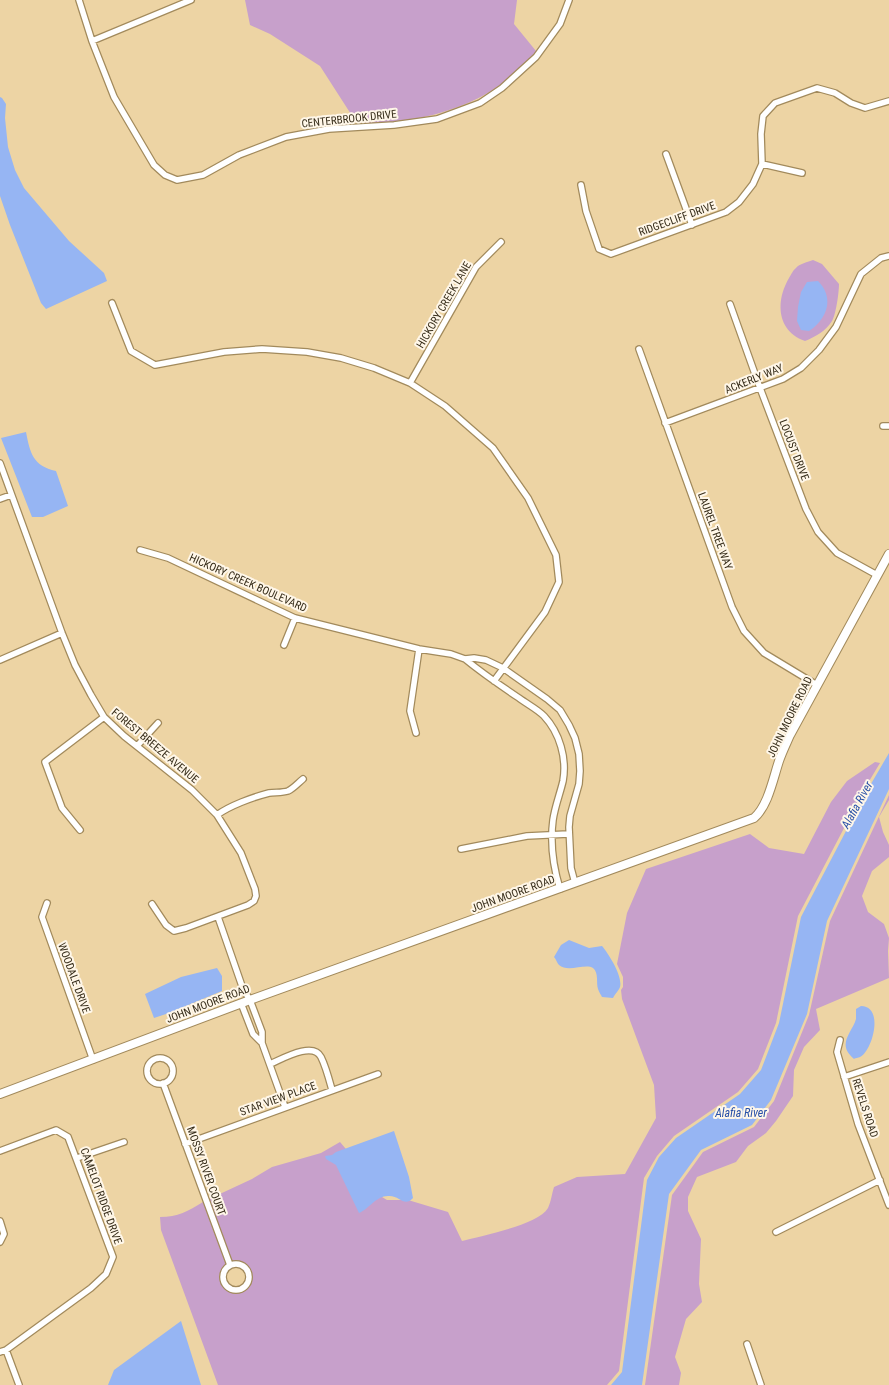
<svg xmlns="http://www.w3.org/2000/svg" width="889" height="1385" viewBox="0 0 889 1385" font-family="'Roboto Condensed',sans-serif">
<rect width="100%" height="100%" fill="#edd4a4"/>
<!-- green -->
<path fill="#c7a0cb" d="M 245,0 L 517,0 L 514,24 L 536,51 L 534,56 C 520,67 507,82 491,91 C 453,114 400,126 356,122 L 320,66 L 270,34 L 250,25 Z
M 813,260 L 822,264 L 839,284 C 839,292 836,315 832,321 C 826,331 815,337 805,341 C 777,331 775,302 789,278 C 791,275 793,270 796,268 C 799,264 808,262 813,260 Z
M 875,762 L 880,763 L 865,788 L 798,916 L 776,1023 L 758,1069 L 738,1092 L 674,1136 L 657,1156 L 644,1178 L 619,1371 L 607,1385 L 218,1385 L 161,1230 L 160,1217 C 178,1217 188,1211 203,1202 L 226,1264 C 208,1279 232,1304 247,1288 C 250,1285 252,1281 252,1276 C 251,1266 242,1260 232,1262 L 209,1199 L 252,1179 L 272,1167 L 321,1153 L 340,1142 L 362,1168 L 372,1191 L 387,1200 L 408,1200 L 448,1212 L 462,1241 C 481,1236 538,1225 548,1208 C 551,1202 552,1193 554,1187 L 577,1177 L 625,1174 L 656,1118 L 654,1085 L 622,999 L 621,990 L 623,987 L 623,977 L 617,964 L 627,913 L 646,869 L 750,834 L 769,848 L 804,854 L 831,802 L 847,781 Z
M 889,795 L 889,800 L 879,817 L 883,832 L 889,845 L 889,857 L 872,871 L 862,896 L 868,912 L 884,924 L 889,938 L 888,951 L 889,978 L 816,1009 L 820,1030 L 804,1047 L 794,1070 L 793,1096 L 776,1121 L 766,1133 L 748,1146 L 736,1162 L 697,1177 L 688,1197 L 688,1211 L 701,1239 L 699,1284 L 702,1302 L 686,1319 L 675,1357 L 681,1373 L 679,1385 L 645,1385 L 672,1195 L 703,1152 L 754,1127 L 774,1101 L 809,1015 L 830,921 Z"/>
<!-- water -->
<path fill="#96b5f3" d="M 0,97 L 2,98 L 6,104 L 5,118 L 8,147 L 15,170 L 24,188 L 69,241 L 104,273 L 107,281 L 46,309 L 41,303 L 10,225 L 0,196 Z
M 818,281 C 835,298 827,319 809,331 L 801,330 L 797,321 L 798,307 L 801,292 L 807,282 Z
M 26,432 C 30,453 33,466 56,471 L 68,506 L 43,517 L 32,517 L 1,438 Z
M 889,753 L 889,789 L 827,921 L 807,1014 L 771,1100 L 752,1125 L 701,1150 L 669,1194 L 642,1385 L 611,1385 L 622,1372 L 647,1180 L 659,1157 L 676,1138 L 740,1094 L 761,1070 L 779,1023 L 801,917 L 868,789 Z
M 569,940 L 589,948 L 602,946 C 608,953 623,976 620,987 C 619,990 615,994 613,998 L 602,997 C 601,995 599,992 598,989 C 596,983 599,973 593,968 C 585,963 568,973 559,965 C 557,963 556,959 554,957 L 561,945 Z
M 217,968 L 222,976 L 222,991 L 169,1013 L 154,1018 L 145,994 L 181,977 Z
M 861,1006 C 885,1006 872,1052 860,1057 C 859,1058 854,1058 854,1059 C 836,1044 852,1033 856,1019 C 856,1016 856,1012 856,1009 Z
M 394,1131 L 409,1177 L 413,1198 C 404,1208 400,1195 388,1196 C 376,1196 369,1209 359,1213 L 336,1165 L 326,1159 L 325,1156 L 332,1155 L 336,1152 Z
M 181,1321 L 201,1385 L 108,1385 L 114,1370 Z"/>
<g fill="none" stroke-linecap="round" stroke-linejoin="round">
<!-- street casing -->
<g stroke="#a28a5c" stroke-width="8">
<path id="street" d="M 79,0 L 92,41 L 114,97 L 154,165 L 165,175 L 177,180 L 203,175 L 239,155 L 286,137 L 329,129 L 394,125 L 437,119 L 480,103 L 502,88 L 536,57 L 560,24 L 569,0
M 92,41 L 191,0
M 666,154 L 692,225
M 762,164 L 802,173
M 581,185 L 586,211 L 599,249 L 611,254 L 726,212 L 739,202 L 753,184 L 762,164 L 761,134 L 763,116 L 775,103 L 817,88 L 835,93 L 851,103 L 865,108 L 889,101
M 112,303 L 131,351 L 155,365 L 224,352 L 262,349 L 307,352 L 341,358 L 374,368 L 410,383 L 445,406 L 493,448 L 528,498 L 556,555 L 559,582 L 545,612 L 494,681
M 730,304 L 760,388 L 806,509 L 818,532 L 837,553 L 877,575
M 639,349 L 732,607 L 744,631 L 764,653 L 817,685
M 410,383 L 476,267 L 501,242
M 665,423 L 783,379 L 801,368 L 819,350 L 836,327 L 861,274 L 881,258 L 889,256
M 883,426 L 889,426
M 0,463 L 62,633 L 75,665 L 91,695 L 104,717 L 124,736 L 192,790 L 217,815 L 241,853 L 255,889 L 256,896 L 254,901 L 248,905 L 186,928 L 174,931 L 166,925 L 152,904
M 0,499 L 11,495
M 140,550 L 168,558 L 295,618 L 419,649 L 451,654 L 465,659 L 474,658 L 486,660 L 503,668 L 547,699 L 560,710 L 569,725 L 575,738 L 579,754 L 580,771 L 579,784 L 570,816 L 569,827 L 571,868 L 575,883
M 284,645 L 295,618
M 465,659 C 482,673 501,686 519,698 C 527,704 537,709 544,716 C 560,733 567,759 563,781 C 560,794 555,806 553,820 C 550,843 553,866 560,889
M 0,660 L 62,633
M 416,733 L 410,711 L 419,649
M 137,746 L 158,723
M 217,815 C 229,806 253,797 269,793 C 275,792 282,793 288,791 C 294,788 298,783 303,779
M 80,830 L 62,808 L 45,762 L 104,717
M 461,849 L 527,836 L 568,834
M 47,903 L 42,917 L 93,1060
M 218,917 L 243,989 L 250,1000 L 262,1032 L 262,1043
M 241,1003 L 253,1034 L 262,1043 L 285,1107
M 840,1040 L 837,1052 L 858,1124 L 889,1205
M147 1071a13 13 0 1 1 26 0a13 13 0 1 1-26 0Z
M 270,1064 C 282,1059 313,1041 321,1057 C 326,1067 329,1079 332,1090
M 844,1077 L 889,1062
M 163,1083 L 230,1265
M 185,1144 L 378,1074
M 0,1151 L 56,1130 L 68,1137 L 113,1257 L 106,1274 L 91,1288 L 6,1350 L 0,1352
M 77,1158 L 124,1142
M 0,1221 L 4,1234 L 0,1242
M 776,1232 L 880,1180
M223 1277a13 13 0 1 1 26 0a13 13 0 1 1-26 0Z
M 747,1344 L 761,1385
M 6,1350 L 19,1385"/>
</g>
<!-- secondary casing -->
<g stroke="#a28a5c" stroke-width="10">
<path id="secondary" d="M 0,1094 L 250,1000 L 754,818 C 768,806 773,779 779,761 C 782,752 786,744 790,735 L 889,554"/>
</g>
<!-- street -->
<use href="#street" stroke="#fff" stroke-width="5.5"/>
<!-- secondary -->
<use href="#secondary" stroke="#fff" stroke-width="8"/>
</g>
<g text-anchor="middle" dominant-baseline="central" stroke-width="4" stroke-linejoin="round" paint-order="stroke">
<!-- street labels -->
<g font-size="11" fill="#372d1a" stroke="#fff7e9">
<text transform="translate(349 119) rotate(-6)">CENTERBROOK DRIVE</text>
<text transform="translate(677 219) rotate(-20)">RIDGECLIFF DRIVE</text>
<text transform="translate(444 305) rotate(-60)">HICKORY CREEK LANE</text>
<text transform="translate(754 379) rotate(-22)">ACKERLY WAY</text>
<text transform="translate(794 450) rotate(69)">LOCUST DRIVE</text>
<text transform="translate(715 531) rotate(70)">LAUREL TREE WAY</text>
<text transform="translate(248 583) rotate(24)">HICKORY CREEK BOULEVARD</text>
<text transform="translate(790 717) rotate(-64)">JOHN MOORE ROAD</text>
<text transform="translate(155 746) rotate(40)">FOREST BREEZE AVENUE</text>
<text transform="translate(513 894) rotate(-20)">JOHN MOORE ROAD</text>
<text transform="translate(74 978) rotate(70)">WOODALE DRIVE</text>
<text transform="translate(208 1004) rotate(-21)">JOHN MOORE ROAD</text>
<text transform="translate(278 1099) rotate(-20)">STAR VIEW PLACE</text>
<text transform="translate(865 1108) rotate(72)">REVELS ROAD</text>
<text transform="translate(206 1171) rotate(70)">MOSSY RIVER COURT</text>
<text transform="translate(101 1196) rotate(70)">CAMELOT RIDGE DRIVE</text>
</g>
<!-- water labels -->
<g font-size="12" font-style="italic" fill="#2850a8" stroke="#fff7e9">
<text transform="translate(857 805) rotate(-61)">Alafia River</text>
<text x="741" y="1113">Alafia River</text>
</g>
</g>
</svg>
